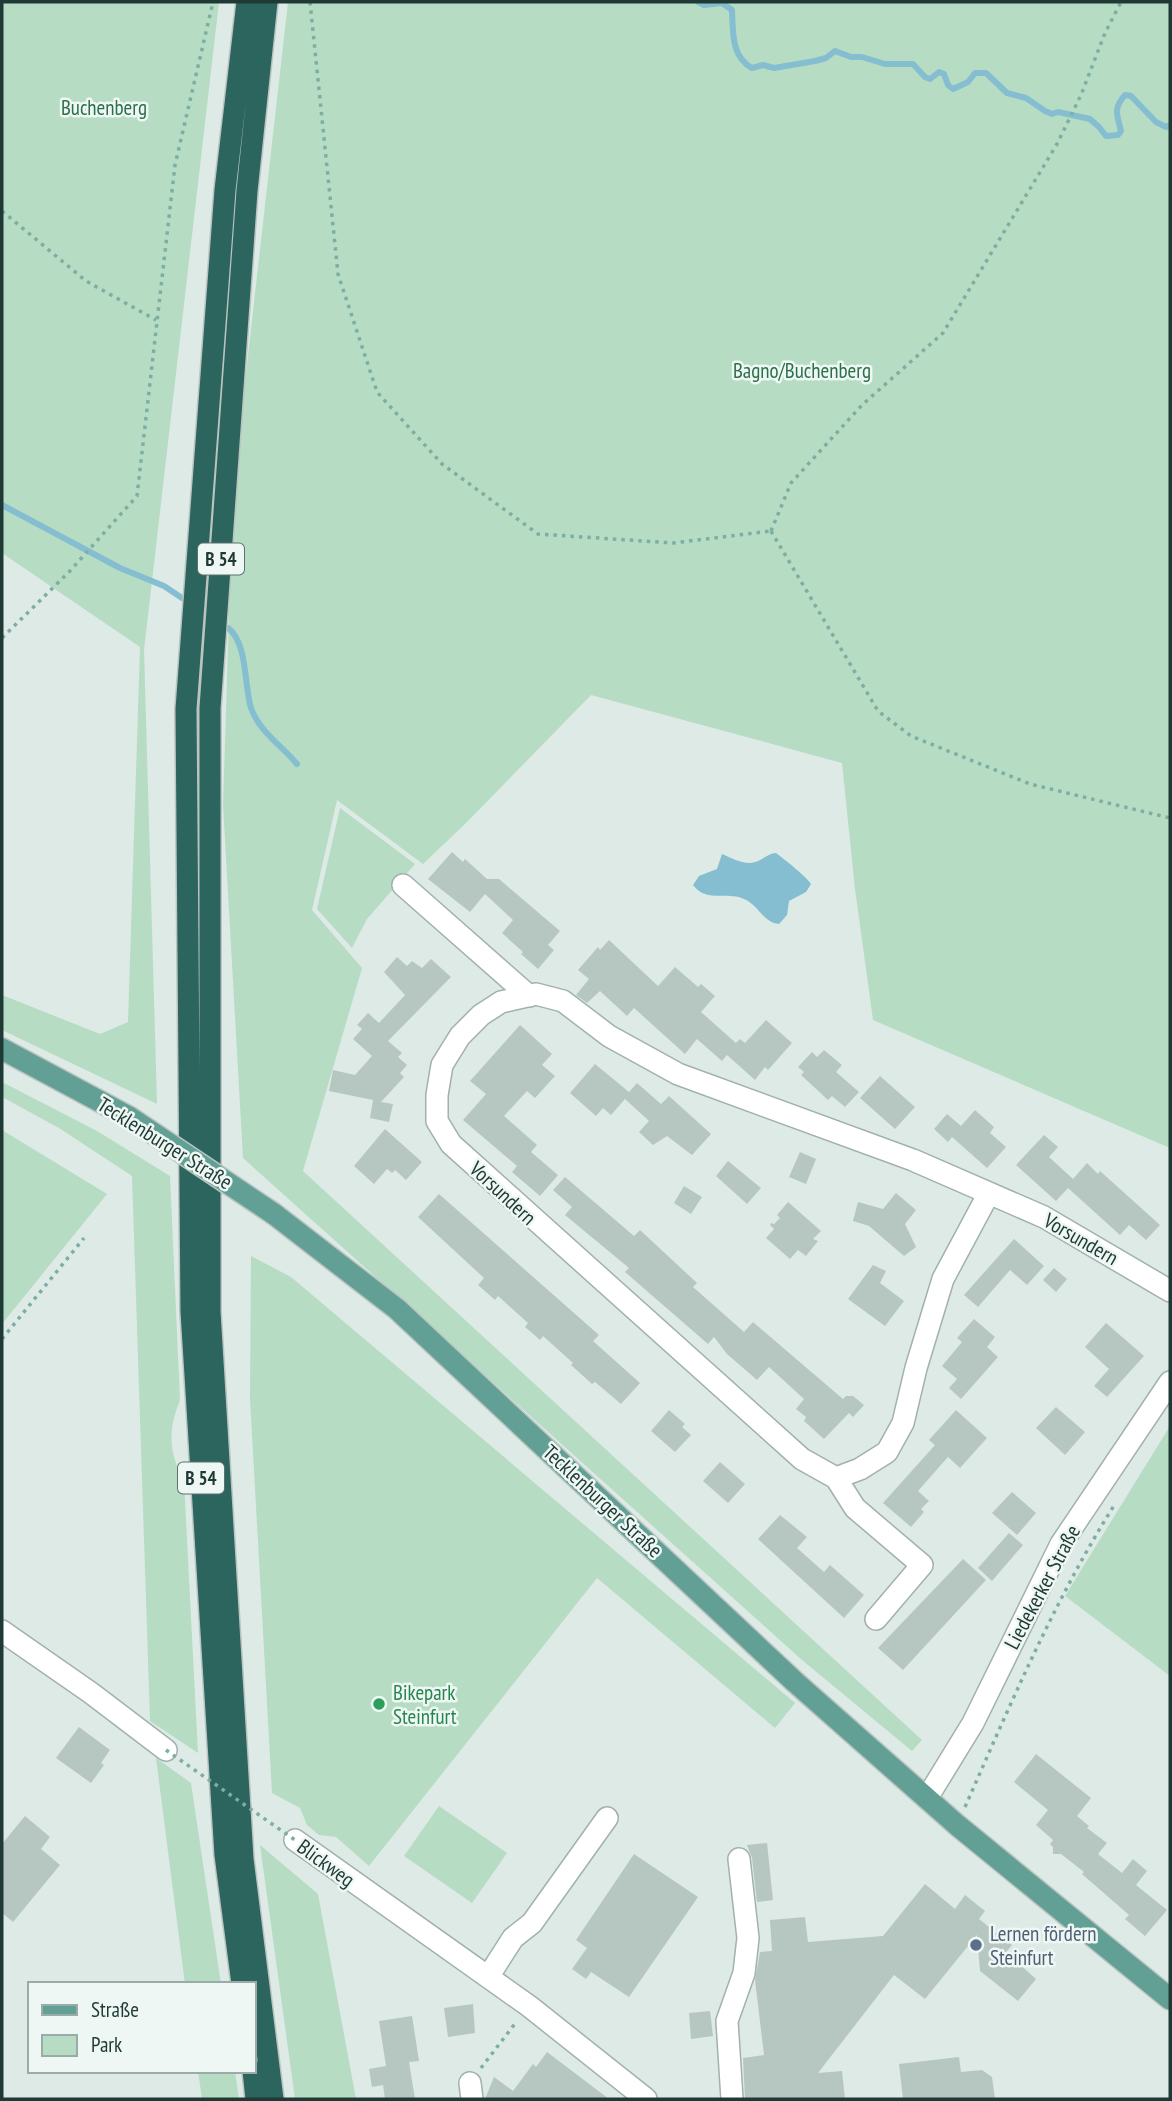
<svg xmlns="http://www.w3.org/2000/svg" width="1172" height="2101" viewBox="0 0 1172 2101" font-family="'PT Sans Narrow',sans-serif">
<rect width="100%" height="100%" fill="#deeae6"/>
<!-- green -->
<path fill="#b6dcc4" d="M 2,2 L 219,2 L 144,650 L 157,1104 L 2,1030 L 2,995 L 100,1034 L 128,1022 L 140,647 L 2,553 Z
M 288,2 L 1170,2 L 1170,1148 L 873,1020 L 855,889 L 842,763 L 591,695 L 467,822 L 423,864 L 337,800 L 312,910 L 362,968 L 303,1171 L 922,1740 L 912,1751 L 802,1660 L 243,1158 L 223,805 L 233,488 Z
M 340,808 L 415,864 L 367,919 L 352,948 L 317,909 Z
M 2,1082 L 97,1131 L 170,1176 L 180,1400 C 168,1430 168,1452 184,1481 L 198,1753 L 150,1721 L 132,1176 L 59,1128 L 2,1097 Z
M 2,1130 L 107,1194 L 2,1324 Z
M 251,1256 L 291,1277 L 795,1703 L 775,1728 L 597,1578 L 369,1866 L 336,1837 L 319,1835 L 307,1825 L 300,1808 L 272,1793 L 250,1399 Z
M 1170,1426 L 1170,1676 L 1065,1596 Z
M 156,1758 L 191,1783 L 221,1984 L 185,1984 Z
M 439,1806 L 507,1853 L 472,1903 L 404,1856 Z
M 260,1845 L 318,1894 L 356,2099 L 295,2099 Z
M 198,2071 L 235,2071 L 239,2099 L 202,2099 Z"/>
<!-- water -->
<path fill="#85bed0" d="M 776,853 C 784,859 807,877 811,884 L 806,892 L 789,901 L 787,915 L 779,924 C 763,923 759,905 744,899 C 727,891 706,903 693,885 L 699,876 L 717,869 L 722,854 C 731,858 746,866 755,862 C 763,860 767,854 776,853 Z"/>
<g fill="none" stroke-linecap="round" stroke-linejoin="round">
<!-- stream -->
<path stroke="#85bed0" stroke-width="6" d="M 698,2 L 704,5 L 722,3 L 732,10 C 733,31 731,57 752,68 L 763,65 L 774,68 L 815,61 L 826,58 L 835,51 L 851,57 L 862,57 L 885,64 L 913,64 L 925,77 L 930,79 L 939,72 L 944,74 L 948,85 L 953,89 L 968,82 L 975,73 L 986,73 L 1007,93 L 1026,98 L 1045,111 L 1052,114 L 1058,112 L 1090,119 L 1099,127 L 1106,136 L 1118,135 L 1121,131 C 1117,115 1113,108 1125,95 L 1131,96 L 1156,122 L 1166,127 L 1170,125
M 2,505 L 120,568 L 164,586 L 182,598
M 228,628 C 248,643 244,686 251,708 C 259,731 281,745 297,764"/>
</g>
<!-- building -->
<path fill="#b6c7c2" d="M 452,852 L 463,862 L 465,859 L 487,879 L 499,879 L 560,931 L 548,945 L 554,950 L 538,969 L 521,954 L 523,952 L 502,933 L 513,920 L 485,894 L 470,912 L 428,879 Z
M 609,940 L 658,986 L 675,967 L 698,987 L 701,984 L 715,996 L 701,1012 L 736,1043 L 740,1039 L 745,1043 L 766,1020 L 792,1043 L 768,1070 L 765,1067 L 755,1080 L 727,1055 L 722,1061 L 697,1039 L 685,1054 L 634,1008 L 627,1016 L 600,991 L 587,1003 L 576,995 L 589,979 L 578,970 L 598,947 L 600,950 Z
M 397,957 L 407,966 L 412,961 L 422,968 L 431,959 L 451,977 L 388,1041 L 402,1053 L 398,1057 L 407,1065 L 400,1073 L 404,1077 L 381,1102 L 393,1104 L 389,1122 L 370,1118 L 373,1100 L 329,1091 L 333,1070 L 355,1075 L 372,1056 L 353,1039 L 362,1029 L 357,1025 L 368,1013 L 379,1023 L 405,995 L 384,972 Z
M 520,1025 L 552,1054 L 542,1065 L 555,1076 L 535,1098 L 527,1091 L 504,1116 L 537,1145 L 531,1152 L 558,1175 L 540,1196 L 512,1172 L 517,1166 L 463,1120 L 486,1094 L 470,1081 Z
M 824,1050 L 842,1065 L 836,1072 L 859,1092 L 845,1107 L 832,1096 L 828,1100 L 801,1075 L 804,1072 L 798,1067 L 812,1052 L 817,1057 Z
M 595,1064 L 629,1092 L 637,1083 L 661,1104 L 669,1096 L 711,1134 L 692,1155 L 667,1136 L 653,1145 L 639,1132 L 649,1121 L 625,1099 L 611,1115 L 603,1108 L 596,1116 L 570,1093 Z
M 880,1076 L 915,1107 L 895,1129 L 860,1098 Z
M 975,1110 L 994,1127 L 990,1133 L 1006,1147 L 987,1168 L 952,1137 L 948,1142 L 934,1129 L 947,1114 L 961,1126 Z
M 385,1129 L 422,1162 L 406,1180 L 395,1170 L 392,1173 L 387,1169 L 374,1184 L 354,1166 Z
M 1044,1135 L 1058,1147 L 1049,1157 L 1073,1179 L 1087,1163 L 1098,1174 L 1100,1171 L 1160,1225 L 1146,1240 L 1129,1225 L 1120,1235 L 1068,1188 L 1056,1201 L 1016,1165 Z
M 800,1152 L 816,1159 L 806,1184 L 789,1177 Z
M 728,1161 L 761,1188 L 747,1204 L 716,1176 Z
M 565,1177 L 634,1236 L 640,1230 L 697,1283 L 693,1287 L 744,1332 L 753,1322 L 843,1399 L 846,1396 L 853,1396 L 864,1405 L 853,1417 L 849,1413 L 824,1439 L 804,1421 L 806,1417 L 796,1409 L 804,1399 L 769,1367 L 757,1380 L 727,1354 L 714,1337 L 708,1344 L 625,1272 L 629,1268 L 565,1215 L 572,1207 L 553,1190 Z
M 684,1186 L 702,1197 L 691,1214 L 674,1203 Z
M 896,1193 L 916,1210 L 905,1224 L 916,1247 L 904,1256 L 869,1226 L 853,1221 L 858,1202 L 883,1209 Z
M 439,1194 L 599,1335 L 593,1341 L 640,1383 L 621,1404 L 595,1382 L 592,1384 L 571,1365 L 573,1363 L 543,1336 L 540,1340 L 532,1333 L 525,1327 L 528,1323 L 498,1296 L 495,1300 L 478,1285 L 484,1278 L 418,1217 Z
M 788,1202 L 821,1231 L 813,1239 L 818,1241 L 806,1256 L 798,1250 L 790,1259 L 766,1238 L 774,1229 L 770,1225 L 771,1223 L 774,1224 L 780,1218 L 777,1215 Z
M 1014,1239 L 1044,1266 L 1027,1285 L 1010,1270 L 978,1307 L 964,1295 Z
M 873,1265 L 886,1271 L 880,1283 L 904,1301 L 885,1326 L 848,1299 Z
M 1054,1268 L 1067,1279 L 1056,1292 L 1043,1280 Z
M 974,1319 L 995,1337 L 987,1347 L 998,1357 L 961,1399 L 949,1388 L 957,1379 L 942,1366 L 962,1342 L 957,1338 Z
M 1106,1323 L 1144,1356 L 1107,1397 L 1094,1386 L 1109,1369 L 1085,1347 Z
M 1056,1407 L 1085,1432 L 1065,1455 L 1036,1428 Z
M 669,1410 L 685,1424 L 682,1427 L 691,1435 L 675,1452 L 651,1431 Z
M 956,1410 L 987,1438 L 960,1468 L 948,1457 L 918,1491 L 929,1501 L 921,1509 L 924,1512 L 911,1527 L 883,1503 L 935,1445 L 929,1440 Z
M 720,1462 L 745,1484 L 728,1503 L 703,1481 Z
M 1012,1492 L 1036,1513 L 1017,1535 L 992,1513 Z
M 780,1515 L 807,1537 L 797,1548 L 824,1572 L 830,1565 L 864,1595 L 844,1618 L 758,1539 Z
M 1009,1533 L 1023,1545 L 992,1581 L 978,1568 Z
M 963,1559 L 986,1580 L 903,1670 L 878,1648 Z
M 79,1727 L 110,1750 L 101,1763 L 104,1765 L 91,1783 L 56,1758 Z
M 1036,1754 L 1091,1798 L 1077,1816 L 1089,1826 L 1087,1828 L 1107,1843 L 1098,1854 L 1122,1873 L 1133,1859 L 1147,1871 L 1136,1885 L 1167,1910 L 1145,1936 L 1125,1919 L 1129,1915 L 1082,1874 L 1084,1872 L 1061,1854 L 1053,1854 L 1053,1847 L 1050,1844 L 1053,1840 L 1036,1825 L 1048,1810 L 1014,1782 Z
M 25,1816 L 50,1837 L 41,1849 L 60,1865 L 13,1922 L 2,1913 L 2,1844 Z
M 767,1843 L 773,1900 L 757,1902 L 752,1858 L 747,1845 Z
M 634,1854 L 698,1897 L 629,1997 L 591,1972 L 586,1979 L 572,1969 L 587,1948 L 576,1940 Z
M 925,1884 L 955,1909 L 965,1895 L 985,1911 L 979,1919 L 1012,1945 L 1006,1952 L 1036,1979 L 1018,2001 L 980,1971 L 977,1935 L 925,1999 L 894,1975 L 818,2073 L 842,2071 L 845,2099 L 745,2099 L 743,2058 L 764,2055 L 755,1980 L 760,1952 L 772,1951 L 770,1920 L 805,1917 L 808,1942 L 883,1936 Z
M 473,2004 L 475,2033 L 448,2037 L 444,2008 Z
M 710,2011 L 713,2036 L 691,2039 L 689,2013 Z
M 412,2016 L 419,2061 L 409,2062 L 415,2099 L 385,2099 L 383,2085 L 372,2087 L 369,2069 L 386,2066 L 379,2021 Z
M 547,2052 L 609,2099 L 485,2099 L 494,2077 L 513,2091 L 533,2064 L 536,2067 Z
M 959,2057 L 961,2072 L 982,2070 L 992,2077 L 995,2099 L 903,2099 L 899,2064 Z"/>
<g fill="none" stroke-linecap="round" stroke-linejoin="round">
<!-- minor casing -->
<g stroke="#a1b1ad" stroke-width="24">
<path id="minor" d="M 403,885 L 529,996
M 989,1193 L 943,1279 L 916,1368 L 903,1423 L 887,1452 L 860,1469 L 836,1478 L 802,1459 L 451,1144 L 437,1121 L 437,1095 L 442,1065 L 460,1036 L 481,1015 L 501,1002 L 536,994 L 563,1001 L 609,1036 L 678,1074 L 913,1160 L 1044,1217 L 1170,1291
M 836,1478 L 855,1508 L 922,1565 L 876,1619
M 2,1631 L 91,1693 L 166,1750
M 927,1798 L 973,1723 L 1061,1544 L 1170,1382
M 295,1840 L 529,2006 L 646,2099
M 488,1977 L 513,1938 L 532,1923 L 607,1818
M 470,2083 L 472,2099
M 732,2099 L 727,2021 L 744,1973 L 748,1938 L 739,1859"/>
</g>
<!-- major casing -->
<g stroke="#bcc4c2" stroke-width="24">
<path id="major" d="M 2,1049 L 129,1117
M 274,1214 L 397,1309 L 795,1682 L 957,1825 L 1170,1999"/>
</g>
<!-- highway casing -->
<g stroke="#bcc4c2" stroke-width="24">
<path id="highway" d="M 267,2 L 247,191 L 210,708 L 210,1312 L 243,1859 L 273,2099
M 242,1984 L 225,1855 L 191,1311 L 186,709 L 225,190 L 247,2
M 253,2071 L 256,2099"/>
</g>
<!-- path -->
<path stroke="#7eaea3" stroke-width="3.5" stroke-dasharray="3.5 5" stroke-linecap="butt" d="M 310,2 L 338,274 L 377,392 L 442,464 L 538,534 L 673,543 L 771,531
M 2,211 L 86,281 L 156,320
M 771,531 L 791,483 L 862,405 L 943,333 L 1057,144 L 1081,95 L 1105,33 L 1121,2
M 771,531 L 878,711 L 911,736 L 1030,784 L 1170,818
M 2,638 L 69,572 L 137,496 L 175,165 L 213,2
M 2,1339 L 84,1238
M 965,1807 C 1011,1703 1055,1599 1115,1504
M 481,2068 L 517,2021"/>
<!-- minor -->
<use href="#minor" stroke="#fff" stroke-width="21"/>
<!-- major -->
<use href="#major" stroke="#62a095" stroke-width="21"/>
<!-- highway -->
<use href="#highway" stroke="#2b655e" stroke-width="21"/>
<!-- major-bridge casing -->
<g stroke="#bcc4c2" stroke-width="24" stroke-linecap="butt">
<path id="major-bridge" d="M 129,1117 L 274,1214"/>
</g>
<!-- path-bridge -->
<path stroke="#7eaea3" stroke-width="3.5" stroke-dasharray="3.5 5" stroke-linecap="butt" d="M 166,1750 L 295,1840"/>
<!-- major-bridge -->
<use href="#major-bridge" stroke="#62a095" stroke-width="21"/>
</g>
<!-- markers -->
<circle fill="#2e9e5b" stroke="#eef7f3" stroke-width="2.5" cx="379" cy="1704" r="7"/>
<circle fill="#5c6f8a" stroke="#eef7f3" stroke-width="2.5" cx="976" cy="1945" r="7"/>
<g text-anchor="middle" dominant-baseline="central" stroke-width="5" stroke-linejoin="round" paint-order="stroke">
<!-- shield labels -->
<g fill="#eef7f3" stroke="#5d726e" stroke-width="2">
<rect x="198" y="543.5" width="46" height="31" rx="5"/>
<rect x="178" y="1462.5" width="46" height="31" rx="5"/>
</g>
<g font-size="19" font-weight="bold" fill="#1f3935">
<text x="221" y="559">B 54</text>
<text x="201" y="1478">B 54</text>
</g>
<!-- park labels -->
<g font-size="21" fill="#2a704b" stroke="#eef7f3">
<text x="104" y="107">Buchenberg</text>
<text x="802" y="370">Bagno/Buchenberg</text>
</g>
<!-- street labels -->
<g font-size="21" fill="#1f3935" stroke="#eef7f3">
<text transform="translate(165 1143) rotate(32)">Tecklenburger Straße</text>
<text transform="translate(503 1193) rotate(43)">Vorsundern</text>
<text transform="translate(1081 1239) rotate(30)">Vorsundern</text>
<text transform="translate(603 1501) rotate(43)">Tecklenburger Straße</text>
<text transform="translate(1042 1587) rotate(-62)">Liedekerker Straße</text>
<text transform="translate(326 1863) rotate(36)">Blickweg</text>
</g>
<!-- leisure labels -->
<g font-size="21" fill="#27864d" stroke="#eef7f3" text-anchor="start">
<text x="393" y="1692">Bikepark<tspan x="393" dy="24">Steinfurt</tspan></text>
</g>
<!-- service labels -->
<g font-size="21" fill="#4e5e75" stroke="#eef7f3" text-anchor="start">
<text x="990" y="1933">Lernen fördern<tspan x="990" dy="24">Steinfurt</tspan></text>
</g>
</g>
<!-- border -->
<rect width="1172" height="2101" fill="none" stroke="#1f3935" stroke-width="7"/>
<!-- legend -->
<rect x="28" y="1982" width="228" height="91" fill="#eef7f3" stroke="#9baba7" stroke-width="2"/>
<rect x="42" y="2005" width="35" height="10" fill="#62a095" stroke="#9baba7" stroke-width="2"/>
<text x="91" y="2017" font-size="21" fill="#1f3935">Straße</text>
<rect x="42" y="2035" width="35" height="21" fill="#b6dcc4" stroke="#9baba7" stroke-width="2"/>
<text x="91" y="2052" font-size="21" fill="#1f3935">Park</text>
</svg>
